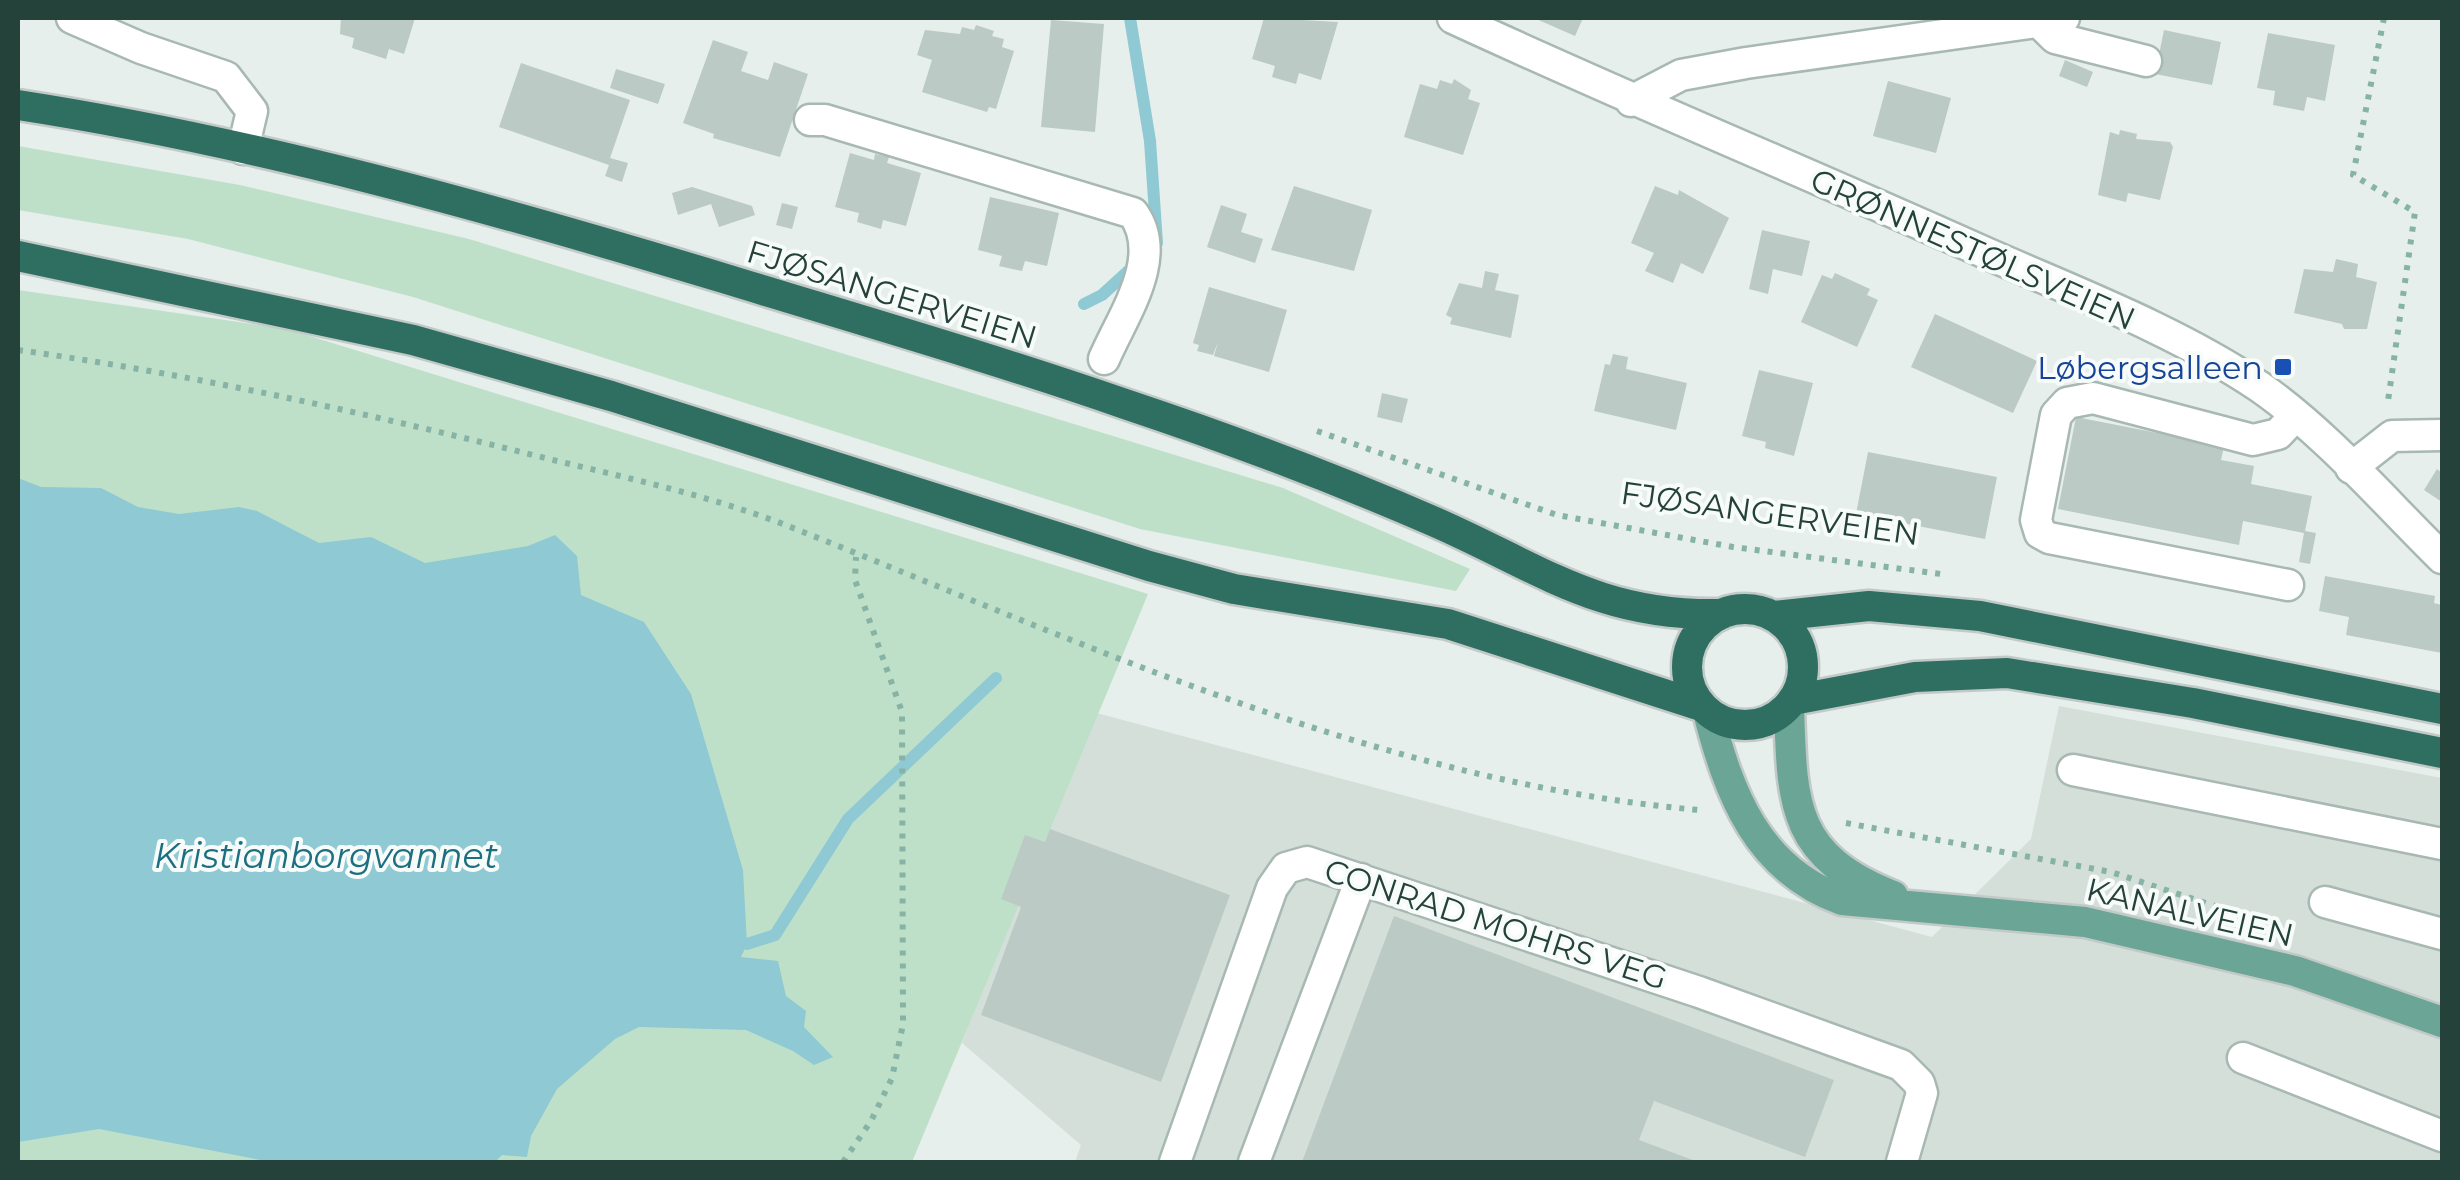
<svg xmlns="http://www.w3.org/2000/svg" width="2460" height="1180" viewBox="0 0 2460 1180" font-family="Montserrat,sans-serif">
<rect width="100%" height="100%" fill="#e6efeb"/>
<!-- built -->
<path fill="#d4dfda" d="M 1037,697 L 1932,937 L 2031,839 L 2059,706 L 2442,778 L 2442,1162 L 1075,1162 L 1081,1145 L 962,1043 L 1009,916 Z"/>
<!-- green -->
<path fill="#bfe0c8" d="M 18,146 L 240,185 L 469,239 L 1283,488 L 1470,569 L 1456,591 L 1140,529 L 413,297 L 188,239 L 18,210 Z
M 18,290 L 287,329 L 1148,594 L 912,1162 L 18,1162 Z"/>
<!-- water -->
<path fill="#8ec9d4" d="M 18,478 L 41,487 L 101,488 L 138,507 L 179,514 L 239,507 L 257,511 L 319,543 L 371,537 L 425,563 L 528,546 L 555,535 L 577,556 L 581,595 L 644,622 L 691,694 L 743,870 L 747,944 L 741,957 L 778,961 L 786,996 L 806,1011 L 804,1027 L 833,1057 L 814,1065 L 793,1051 L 746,1030 L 639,1027 L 615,1039 L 557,1089 L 531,1136 L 527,1157 L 502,1155 L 495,1162 L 271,1162 L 99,1129 L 18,1142 Z"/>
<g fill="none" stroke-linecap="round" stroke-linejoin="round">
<!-- stream -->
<path stroke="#8ec9d4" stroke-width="12" d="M 1130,18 L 1150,141 L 1157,243
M 1084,304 L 1102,295 L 1136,264
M 747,944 L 775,935 L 848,819 L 996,678"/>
</g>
<!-- building -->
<path fill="#bbcac4" d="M 341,18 L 415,18 L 404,54 L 389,49 L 386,59 L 352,48 L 354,38 L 340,34 Z
M 1264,18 L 1338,22 L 1321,80 L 1299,73 L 1296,84 L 1272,77 L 1275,66 L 1252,59 Z
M 1534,18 L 1583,18 L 1575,36 Z
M 1051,20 L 1104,24 L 1095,132 L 1041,127 Z
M 976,25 L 994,31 L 992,36 L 1004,39 L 1002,47 L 1014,51 L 996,109 L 989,107 L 987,112 L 922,92 L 932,60 L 917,55 L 925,30 L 960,34 L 962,27 L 974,30 Z
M 2164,30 L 2221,42 L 2212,85 L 2155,74 Z
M 2268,33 L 2335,45 L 2325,101 L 2307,97 L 2304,111 L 2273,105 L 2275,91 L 2257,88 Z
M 713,40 L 748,52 L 741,71 L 768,80 L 774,62 L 808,74 L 780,157 L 713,138 L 714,134 L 683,123 Z
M 2065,60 L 2093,72 L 2087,87 L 2059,76 Z
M 521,63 L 630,100 L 610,158 L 628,163 L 622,182 L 605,176 L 609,165 L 499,127 Z
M 616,69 L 665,84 L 658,104 L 610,88 Z
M 1454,79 L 1471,90 L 1468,99 L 1480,103 L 1463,155 L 1404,137 L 1420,84 L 1437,89 L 1440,80 L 1452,84 Z
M 1888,81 L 1951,98 L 1936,153 L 1873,136 Z
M 2120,130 L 2137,134 L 2136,139 L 2170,142 L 2173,147 L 2160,200 L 2128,193 L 2126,202 L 2098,195 L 2110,132 L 2119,135 Z
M 850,153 L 874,160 L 875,154 L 889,157 L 887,163 L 921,173 L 906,226 L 883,220 L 881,229 L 857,222 L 859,213 L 835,207 Z
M 1294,186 L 1372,210 L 1354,271 L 1271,250 Z
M 1655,186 L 1678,195 L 1679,190 L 1729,218 L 1703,274 L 1681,263 L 1673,283 L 1645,271 L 1654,253 L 1631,243 Z
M 692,187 L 752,206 L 755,215 L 719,227 L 711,204 L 678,215 L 672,193 Z
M 990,197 L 1059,213 L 1047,266 L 1025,261 L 1022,271 L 999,266 L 1002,256 L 978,250 Z
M 782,203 L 798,207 L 792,229 L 776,225 Z
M 1221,205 L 1247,214 L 1241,232 L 1263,239 L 1255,263 L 1207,247 Z
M 1762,230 L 1810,241 L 1802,276 L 1773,269 L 1768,294 L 1749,289 Z
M 2336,259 L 2358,264 L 2356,277 L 2377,282 L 2367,329 L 2344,329 L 2342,324 L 2294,313 L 2304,269 L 2333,272 Z
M 1485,271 L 1499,274 L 1495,290 L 1519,295 L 1511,338 L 1450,324 L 1452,318 L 1446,315 L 1459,283 L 1482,288 Z
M 1835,273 L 1870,289 L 1867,295 L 1878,300 L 1857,347 L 1801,322 L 1822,275 L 1832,279 Z
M 1209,287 L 1287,310 L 1269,372 L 1214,356 L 1218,342 L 1213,355 L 1197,351 L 1199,345 L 1193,343 Z
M 1935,314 L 2037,361 L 2013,413 L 1911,367 Z
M 1613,354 L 1628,357 L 1626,369 L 1687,383 L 1676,430 L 1594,411 L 1605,364 L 1610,365 Z
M 1759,370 L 1813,383 L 1794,456 L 1765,448 L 1766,442 L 1742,436 Z
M 1382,393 L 1408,399 L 1402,423 L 1377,417 Z
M 2076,417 L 2224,446 L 2221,460 L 2254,466 L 2251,484 L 2312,496 L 2305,531 L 2316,533 L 2310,564 L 2299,562 L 2304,533 L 2243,521 L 2239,545 L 2058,509 Z
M 1868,452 L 1997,477 L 1985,539 L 1856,514 Z
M 2437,469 L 2442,473 L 2442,502 L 2424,490 Z
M 2325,576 L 2435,596 L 2434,603 L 2442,605 L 2442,653 L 2346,635 L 2349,617 L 2319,611 Z
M 1050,829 L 1230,895 L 1161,1082 L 981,1015 L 1021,907 L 1001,899 L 1025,835 L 1045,842 Z
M 1394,916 L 1834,1080 L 1805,1157 L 1654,1101 L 1639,1140 L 1698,1162 L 1302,1162 Z"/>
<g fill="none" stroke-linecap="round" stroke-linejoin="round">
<!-- minor casing -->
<g stroke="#a8b8b2" stroke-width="35">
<path id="minor" d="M 72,18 L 141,48 L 226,77 L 252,111 L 243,149
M 1453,18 C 1630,100 1810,174 1988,254 C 2079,294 2177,331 2260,387 C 2327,434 2384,501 2442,558
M 2038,21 L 2055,38 L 2146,61
M 1631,101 L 1681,75 L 1746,63 L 2064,18
M 810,120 L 825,120 L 1133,213 C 1165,257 1123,315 1104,359
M 2351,468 L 2392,436 L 2442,435
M 2288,585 L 2049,538 L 2040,533 L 2036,520 L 2056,415 L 2067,403 L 2093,398 L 2253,440 L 2278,434 L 2296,415
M 2073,770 L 2442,844
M 2325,902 L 2442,934
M 2243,1058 L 2442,1136
M 1175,1162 L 1272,888 L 1286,868 L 1307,862 L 1699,992 L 1901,1065 L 1919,1083 L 1922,1093 L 1902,1162
M 1254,1162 L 1361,879"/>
</g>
<!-- major casing -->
<g stroke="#c2cac8" stroke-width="35">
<path id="major" d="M 1789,706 C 1792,804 1791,856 1893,896
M 1708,712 C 1729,794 1757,869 1842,900 L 2085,922 L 2295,971 L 2442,1022"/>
</g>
<!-- highway casing -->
<g stroke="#c2cac8" stroke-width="35">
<path id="highway" d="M 18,105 C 257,142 491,208 723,278 C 857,319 992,358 1125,404 C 1230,439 1334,478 1435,522 C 1540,568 1599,617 1722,614
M 18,256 L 413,340 L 611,396 L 1149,566 L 1234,589 L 1448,624 L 1701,706
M1687 667a58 58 0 1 1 116 0a58 58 0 1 1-116 0Z
M 1774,616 L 1869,606 L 1980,616 L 2442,709
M 1793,700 L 1915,677 L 2007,673 L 2193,703 L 2442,753"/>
</g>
<!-- path -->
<path stroke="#86b3a5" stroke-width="6" stroke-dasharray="5 8" stroke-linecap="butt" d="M 2384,18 L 2353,175 L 2415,212 L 2388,401
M 18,350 C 189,374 357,411 525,453 C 612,475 704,493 788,526 C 1082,642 1379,782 1699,810
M 1317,431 L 1557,515 L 1733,547 L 1941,574
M 1846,823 L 2111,872 L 2285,929
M 843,1162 L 871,1121 L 892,1078 L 903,1024 L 902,712 L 855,580 L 856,557"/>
<!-- minor -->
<use href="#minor" stroke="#fff" stroke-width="30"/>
<!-- major -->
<use href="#major" stroke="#6aa596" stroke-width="30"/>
<!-- highway -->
<use href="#highway" stroke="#2f6f62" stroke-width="30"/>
</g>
<!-- markers -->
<rect fill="#1a4fb4" stroke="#f7fbf9" stroke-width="4" x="2273" y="357" width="20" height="20" rx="5"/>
<g text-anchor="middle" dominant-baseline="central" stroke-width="8" stroke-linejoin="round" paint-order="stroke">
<!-- street labels -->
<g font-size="32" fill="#24423a" stroke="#f7fbf9">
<text transform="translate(1973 249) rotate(24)">GRØNNESTØLSVEIEN</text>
<text transform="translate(892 294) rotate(17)">FJØSANGERVEIEN</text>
<text transform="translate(1770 513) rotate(8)">FJØSANGERVEIEN</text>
<text transform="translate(2190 912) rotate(13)">KANALVEIEN</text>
<text transform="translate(1496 924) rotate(18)">CONRAD MOHRS VEG</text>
</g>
<!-- transit labels -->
<g font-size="32" fill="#164399" stroke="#f7fbf9" text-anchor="end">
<text x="2263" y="367">Løbergsalleen</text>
</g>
<!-- water labels -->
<g font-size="35" font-style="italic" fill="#1c6f80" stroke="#f7fbf9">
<text x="326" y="855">Kristianborgvannet</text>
</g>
</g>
<!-- border -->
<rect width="2460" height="1180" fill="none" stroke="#24423a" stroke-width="40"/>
</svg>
